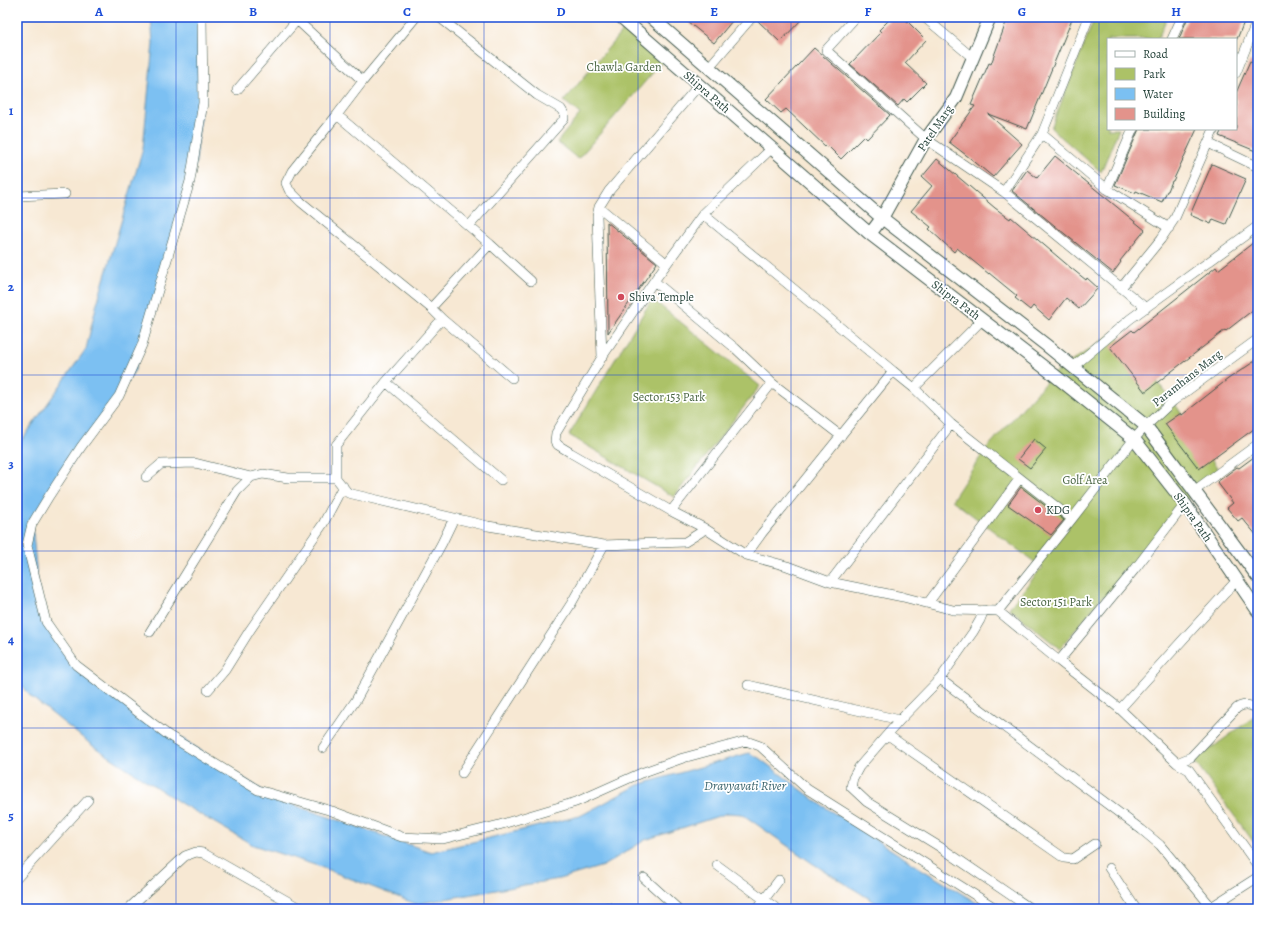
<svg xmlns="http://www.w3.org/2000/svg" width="1275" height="926" viewBox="0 0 1275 926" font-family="Alegreya,serif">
<rect width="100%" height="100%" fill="#fff"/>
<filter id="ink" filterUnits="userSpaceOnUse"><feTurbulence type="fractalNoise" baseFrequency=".025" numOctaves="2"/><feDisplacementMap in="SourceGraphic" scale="8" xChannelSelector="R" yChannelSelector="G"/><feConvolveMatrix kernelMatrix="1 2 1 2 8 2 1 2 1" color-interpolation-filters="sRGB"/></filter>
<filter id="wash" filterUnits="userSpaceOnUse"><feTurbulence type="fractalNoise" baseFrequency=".012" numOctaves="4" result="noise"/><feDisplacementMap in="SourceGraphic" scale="16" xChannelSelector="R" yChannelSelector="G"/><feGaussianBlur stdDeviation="0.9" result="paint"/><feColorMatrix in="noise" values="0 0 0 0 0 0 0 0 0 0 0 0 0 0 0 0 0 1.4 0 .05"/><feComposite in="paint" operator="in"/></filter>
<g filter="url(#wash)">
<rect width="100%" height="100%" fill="#f7e8d3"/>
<!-- green -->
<path fill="#acc267" stroke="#66804e" d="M 1095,17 L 1167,17 L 1158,39 L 1108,39 L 1108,129 L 1119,129 L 1101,172 L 1051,128 Z
M 623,30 L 663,61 L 578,159 L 557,142 L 580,114 L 564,101 Z
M 652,299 L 760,386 L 674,497 L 569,435 Z
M 1115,332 L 1173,401 L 1220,472 L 1194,491 L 1110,599 L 1103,596 L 1060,649 L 1009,608 L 1042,567 L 1037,564 L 952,500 L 985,450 L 1053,374 Z
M 1258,714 L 1258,848 L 1194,761 Z"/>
<!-- water -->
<path fill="#7bc0f2" stroke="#4d7e93" d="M 151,17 L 201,17 L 204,75 L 196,163 L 135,370 L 32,522 L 40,611 L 79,668 L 102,687 L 276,799 L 431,852 L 580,816 L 638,785 L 749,753 L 759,758 L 823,806 L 923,870 L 987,909 L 886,909 L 812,863 L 742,814 L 728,813 L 645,840 L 603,866 L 559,879 L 416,904 L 318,866 L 253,845 L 182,804 L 93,746 L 30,696 L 17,678 L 17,447 L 86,349 L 96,307 L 143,148 L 153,43 Z"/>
<g id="blocks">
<!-- building -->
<path fill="#e3938b" d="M 682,17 L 727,17 L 732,21 L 714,43 Z
M 758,17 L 804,17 L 780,42 L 757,20 Z
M 892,17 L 903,17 L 926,40 L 905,63 L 926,83 L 907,102 L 904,99 L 898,106 L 850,64 L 881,32 L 879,30 Z
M 1008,17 L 1073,17 L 1027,129 L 988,114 L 1022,144 L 993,177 L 970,158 L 949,142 L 975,106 L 971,105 L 989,63 L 991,64 Z
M 1188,17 L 1246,17 L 1237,39 L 1179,39 Z
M 814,48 L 890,115 L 867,139 L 864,136 L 841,159 L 828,146 L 826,147 L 786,109 L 781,113 L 766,99 Z
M 1250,61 L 1258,64 L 1258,152 L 1219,136 L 1222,129 L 1236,129 L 1236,93 Z
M 1139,129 L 1197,129 L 1173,181 L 1172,181 L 1168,191 L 1167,191 L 1162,202 L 1136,191 L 1135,193 L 1115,185 Z
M 1055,156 L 1145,230 L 1120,261 L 1121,262 L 1113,273 L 1012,191 L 1027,170 L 1037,178 Z
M 937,159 L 995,208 L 1010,219 L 1011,217 L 1071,268 L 1086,280 L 1087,278 L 1098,288 L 1079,309 L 1066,298 L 1049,320 L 1033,306 L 1030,310 L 1015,298 L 1017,296 L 989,273 L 989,274 L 957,248 L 954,252 L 929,229 L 931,227 L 911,211 L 932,186 L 922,177 Z
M 1212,164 L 1246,179 L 1226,224 L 1213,219 L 1211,224 L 1190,215 Z
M 607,222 L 657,263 L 608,333 Z
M 1258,239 L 1258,306 L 1226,331 L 1225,330 L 1145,392 L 1110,347 L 1132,330 L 1134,332 L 1216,267 L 1218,270 Z
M 1258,359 L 1258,426 L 1199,469 L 1165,424 L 1181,413 L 1182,415 L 1228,379 Z
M 1034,439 L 1046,449 L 1030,468 L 1018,459 Z
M 1258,454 L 1258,537 L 1242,518 L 1238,521 L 1227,508 L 1233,503 L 1217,482 L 1237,467 L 1239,468 Z
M 1021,487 L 1064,520 L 1051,535 L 1008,505 Z"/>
</g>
</g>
<g filter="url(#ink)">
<use href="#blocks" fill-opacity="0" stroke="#3f574c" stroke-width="1"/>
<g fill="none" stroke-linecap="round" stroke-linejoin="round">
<!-- minor casing -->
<g stroke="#3f574c" stroke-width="10">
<path id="minor" d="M 202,17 L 203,103 L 190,181 L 142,345 L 119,396 L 81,447 L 49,496 L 32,524 L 27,545 L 46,622 L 76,665 L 168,735 L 258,790 L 332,811 L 402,837 L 443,839 L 499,825 L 576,802 L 641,773 L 683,758 L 746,741 L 760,746 L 807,789 L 997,909
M 300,17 L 297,20 L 363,81
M 439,17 L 537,95 L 561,109 L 564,114 L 564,119 L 469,226
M 856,17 L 826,50 L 926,139 L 1004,192 L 1146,308
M 924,17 L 973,58
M 1089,17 L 1042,134 L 1107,189 L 1169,228
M 1172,39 L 1182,17
M 709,67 L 752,17
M 1236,73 L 1258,18
M 237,90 L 297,20
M 337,115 L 363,81 L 416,17
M 1208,143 L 1258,167
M 771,149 L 703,214 L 654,281 L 735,348 L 772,383 L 841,436
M 1107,189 L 1133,129
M 1004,192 L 1042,134
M 17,196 L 65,194
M 599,207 L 666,263
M 703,214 L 893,371
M 654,281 L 602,357 L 556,433 L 555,441 L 558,445 L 571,453 L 671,511 L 704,528 L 746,555
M 1121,288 L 1161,239 L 1175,218 L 1214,129
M 431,308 L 301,202 L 289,190 L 286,183 L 292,171 L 337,115 L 490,244
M 442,319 L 431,308 L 490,244 L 531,281
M 602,357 L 597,216 L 599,207 L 609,191 L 699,85
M 1073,367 L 1130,319 L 1258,226
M 386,382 L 442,319 L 512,378
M 914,388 L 982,320
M 146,477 L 161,464 L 195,463 L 251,477
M 501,480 L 386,382 L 336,445 L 336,478 L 348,493 L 488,526 L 604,545 L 685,542 L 701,532 L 704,528
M 1194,491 L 1258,444
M 671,511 L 772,383
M 1072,519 L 951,424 L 914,388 L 893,371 L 762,533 L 746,555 L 787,566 L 830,582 L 903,597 L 953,610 L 998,611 L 1072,519 L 1134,439 L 1146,426 L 1173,401 L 1258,339
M 1237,580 L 1120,709 L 1177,763 L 1191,757 L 1237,708 C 1245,703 1250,705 1258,709
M 830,582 L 951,424
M 928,603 L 1020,478
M 984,610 L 980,620 L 973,632 L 940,679 L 900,720 L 859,767 L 853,778 L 851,787 L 867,802 L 940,847 L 1031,909
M 998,611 L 1059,661 L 1135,569 L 1185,504
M 150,632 L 237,491 L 251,477 L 263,474 L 288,478 L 336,478
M 1059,661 L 1120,709
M 940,679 L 1142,830 L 1160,845 L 1213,909
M 748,685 L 900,720
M 208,690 L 225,670 L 250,630 L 323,524 L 343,486
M 888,735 L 1064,858 L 1073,859 L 1095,844
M 323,748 L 356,700 L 442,543 L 454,518
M 1177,763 L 1189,770 L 1258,866
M 462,773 L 571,604 L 604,545
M 717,865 L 777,909
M 1109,868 L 1136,909
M 17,878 L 88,800
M 644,878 L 676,907
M 608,907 L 610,909
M 128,909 L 185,856 L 196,852 L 203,853 L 296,906 L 308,909
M 757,909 L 779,880
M 1208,909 L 1258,877"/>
</g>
<!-- tertiary casing -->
<g stroke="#3f574c" stroke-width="14">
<path id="tertiary" d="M 621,17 L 870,234 L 1053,374 L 1134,439 L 1185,504 L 1258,611
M 651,17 L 882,218 L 1046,345 L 1146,426 L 1258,577
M 870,234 L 882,218 L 926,139 L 956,98 L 990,17"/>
</g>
<!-- minor -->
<use href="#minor" stroke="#fff" stroke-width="9"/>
<!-- tertiary -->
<use href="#tertiary" stroke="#fff" stroke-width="12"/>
</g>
</g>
<!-- grid -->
<path fill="none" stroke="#1d4ed8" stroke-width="1" stroke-opacity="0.55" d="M 176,17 L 176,909M 330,17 L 330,909M 484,17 L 484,909M 638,17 L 638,909M 791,17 L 791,909M 945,17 L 945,909M 1099,17 L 1099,909M 17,198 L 1258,198M 17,375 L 1258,375M 17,551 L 1258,551M 17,728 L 1258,728"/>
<!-- markers -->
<g fill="#d1495b" stroke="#fff" stroke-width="1.5">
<circle cx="621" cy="297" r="4"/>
<circle cx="1038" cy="510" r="4"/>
</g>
<g text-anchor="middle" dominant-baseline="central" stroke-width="3.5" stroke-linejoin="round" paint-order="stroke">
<!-- park labels -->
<g font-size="12" fill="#496543" stroke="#fff">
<text x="624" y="67">Chawla Garden</text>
<text x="669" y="397">Sector 153 Park</text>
<text x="1085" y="480">Golf Area</text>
<text x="1056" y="602">Sector 151 Park</text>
</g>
<!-- street labels -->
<g font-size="12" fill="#1f3d34" stroke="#fff">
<text transform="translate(707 92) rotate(41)">Shipra Path</text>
<text transform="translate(935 128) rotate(-56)">Patel Marg</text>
<text transform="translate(956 300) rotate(37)">Shipra Path</text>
<text transform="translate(1187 378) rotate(-38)">Paramhans Marg</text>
<text transform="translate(1193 517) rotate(55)">Shipra Path</text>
</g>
<!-- poi labels -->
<g font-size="12" fill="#1f3d34" stroke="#fff" text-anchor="start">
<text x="629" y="297">Shiva Temple</text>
<text x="1046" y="510">KDG</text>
</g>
<!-- water labels -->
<g font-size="13" font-style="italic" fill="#3b646d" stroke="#fff">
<text x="745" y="785">Dravyavati River</text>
</g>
</g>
<!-- margin -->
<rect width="1275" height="926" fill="none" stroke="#fff" stroke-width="44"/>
<!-- legend -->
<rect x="1107" y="38" width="130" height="92" fill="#ffffff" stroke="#a5b1ae"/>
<rect x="1115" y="51" width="20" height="6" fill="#ffffff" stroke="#a5b1ae"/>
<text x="1143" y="58" font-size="12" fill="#1f3d34">Road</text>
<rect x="1115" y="68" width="20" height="12" fill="#acc267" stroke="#a5b1ae"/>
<text x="1143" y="78" font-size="12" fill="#1f3d34">Park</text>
<rect x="1115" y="88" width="20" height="12" fill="#7bc0f2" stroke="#a5b1ae"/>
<text x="1143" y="98" font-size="12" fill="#1f3d34">Water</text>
<rect x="1115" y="108" width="20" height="12" fill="#e3938b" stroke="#a5b1ae"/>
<text x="1143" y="118" font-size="12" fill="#1f3d34">Building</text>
<rect x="22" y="22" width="1231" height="882" fill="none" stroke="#1d4ed8" stroke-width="1.5"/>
<g font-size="13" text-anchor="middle" font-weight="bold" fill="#1d4ed8">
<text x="99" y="16">A</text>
<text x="253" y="16">B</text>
<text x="407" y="16">C</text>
<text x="561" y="16">D</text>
<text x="714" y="16">E</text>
<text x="868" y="16">F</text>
<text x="1022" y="16">G</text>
<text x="1176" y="16">H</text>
<text x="11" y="115">1</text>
<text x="11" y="291">2</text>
<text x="11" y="468">3</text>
<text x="11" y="644">4</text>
<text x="11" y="820">5</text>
</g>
</svg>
